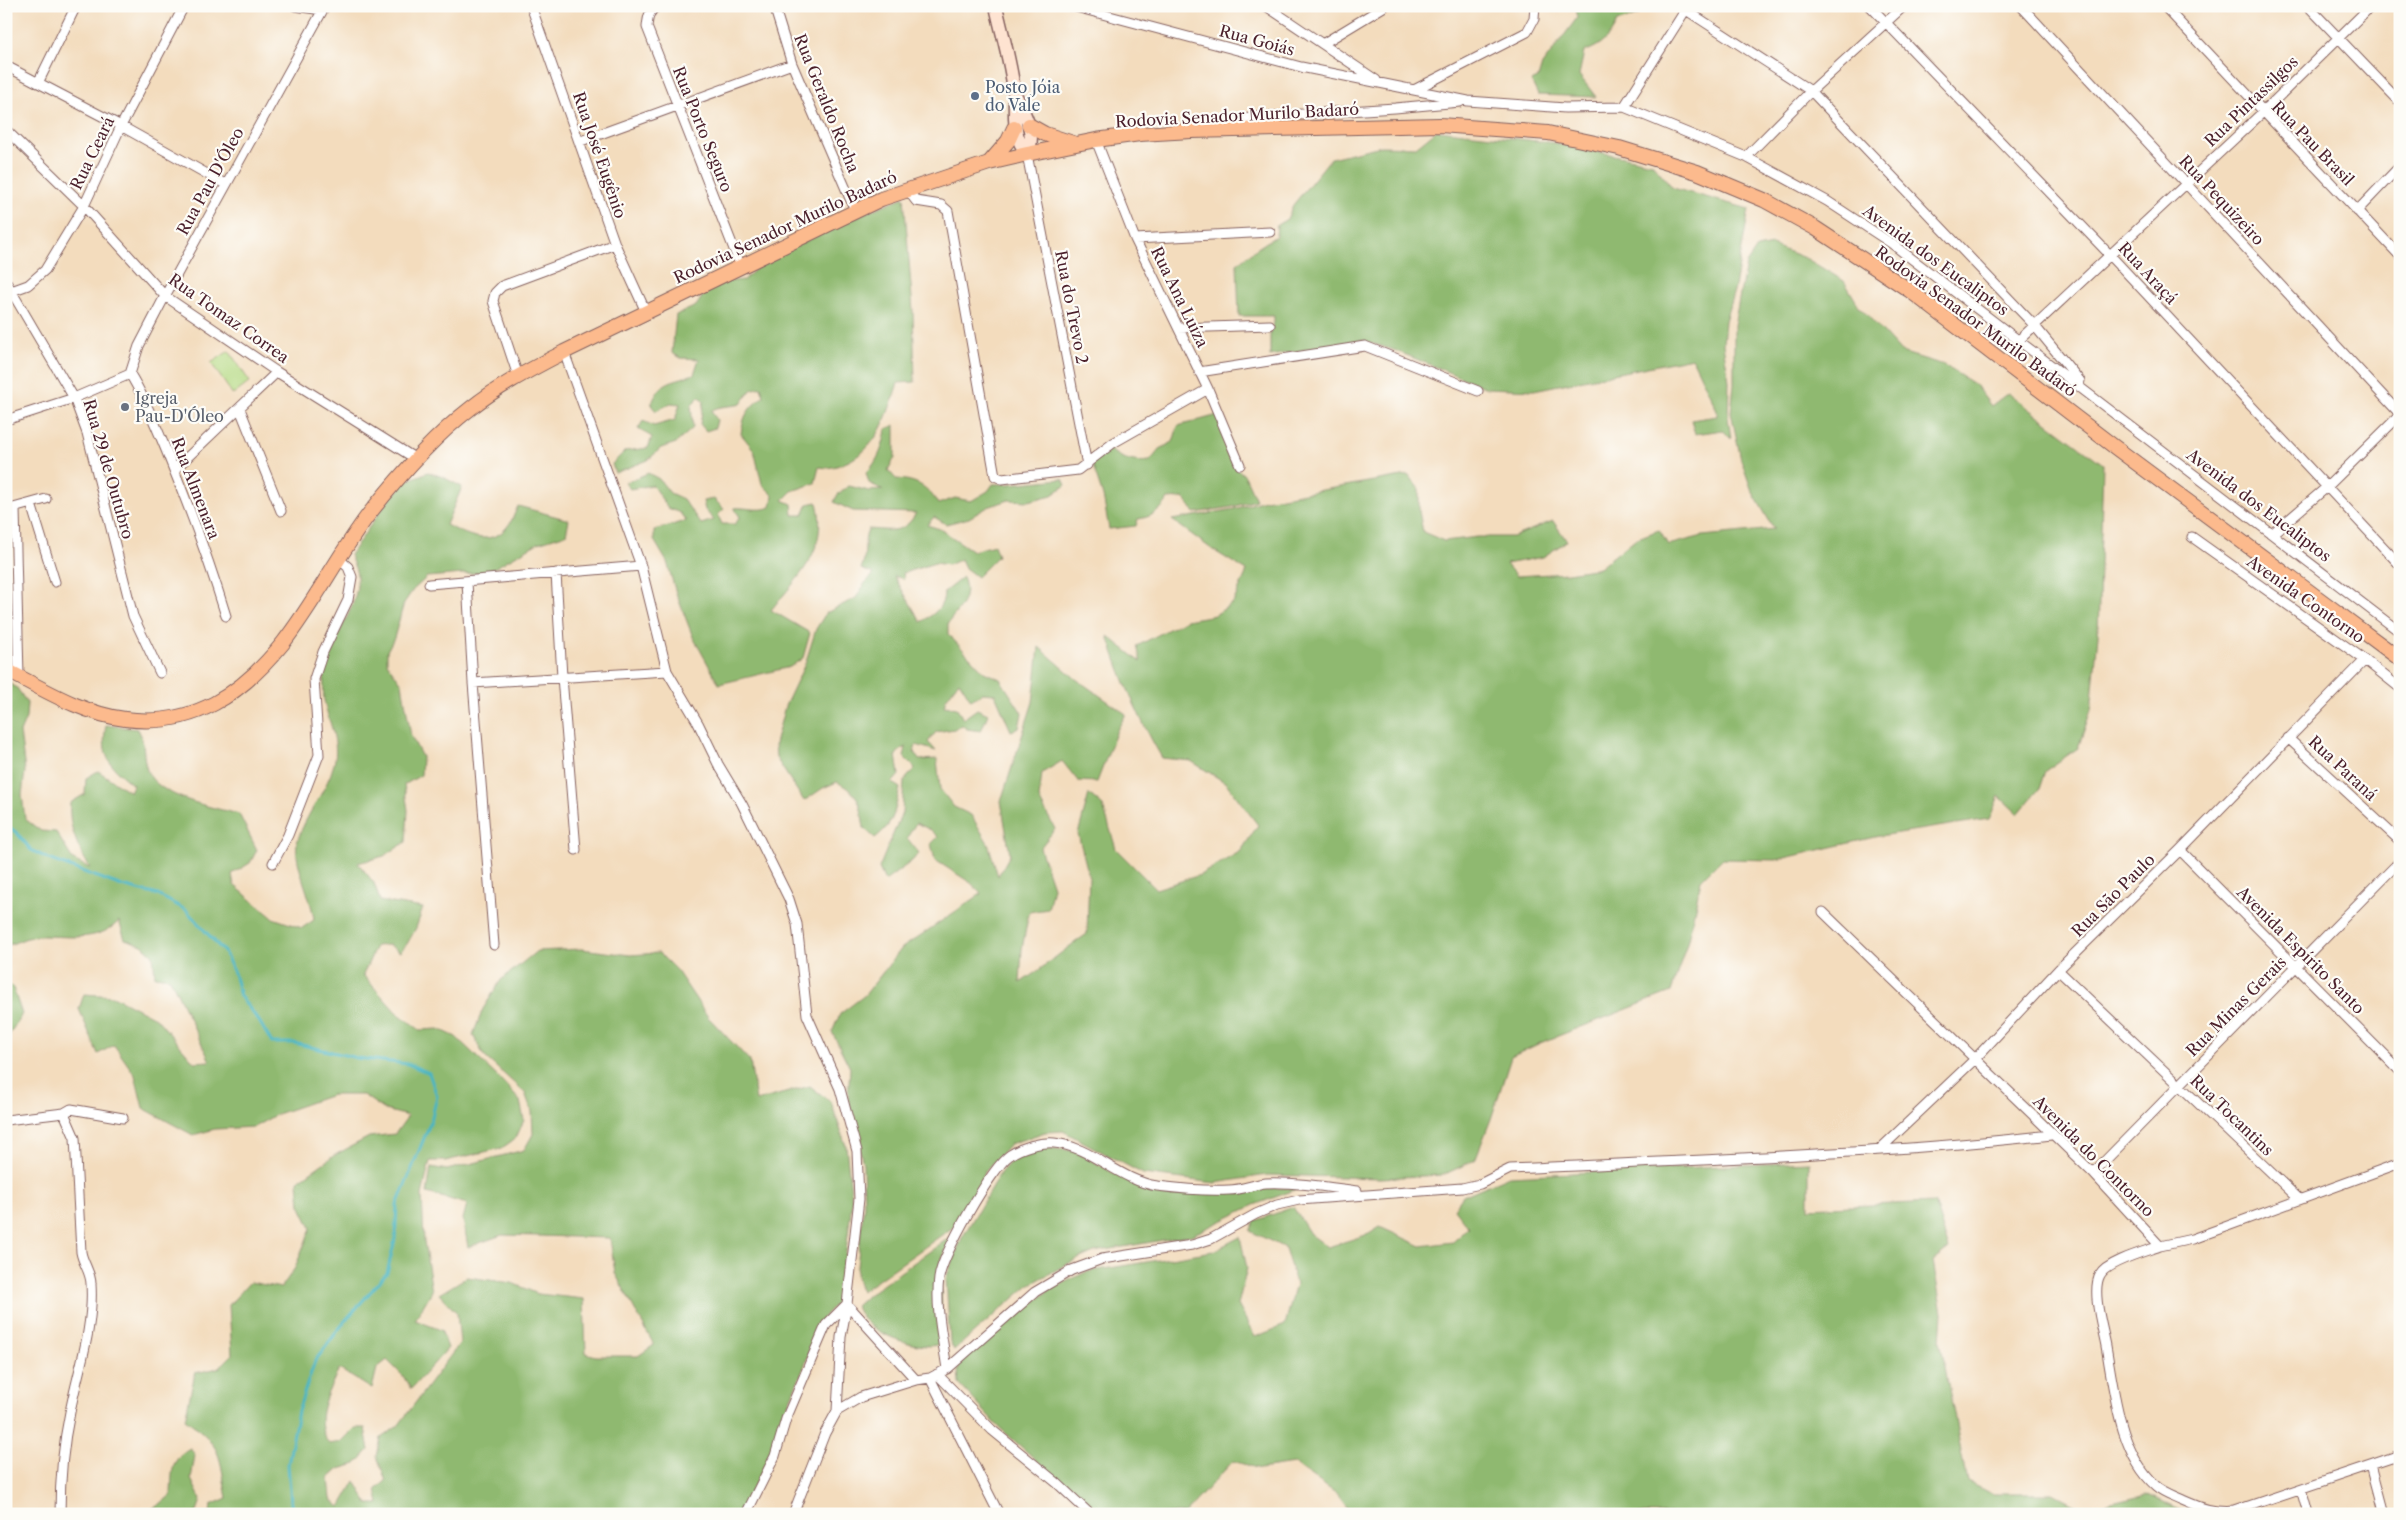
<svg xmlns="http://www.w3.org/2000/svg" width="2406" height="1520" viewBox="0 0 2406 1520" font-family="'Libre Caslon Text',serif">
<rect width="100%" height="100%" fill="#fdfcf7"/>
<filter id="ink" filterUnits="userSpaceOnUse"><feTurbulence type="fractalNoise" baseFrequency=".02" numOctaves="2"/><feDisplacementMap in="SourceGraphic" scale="10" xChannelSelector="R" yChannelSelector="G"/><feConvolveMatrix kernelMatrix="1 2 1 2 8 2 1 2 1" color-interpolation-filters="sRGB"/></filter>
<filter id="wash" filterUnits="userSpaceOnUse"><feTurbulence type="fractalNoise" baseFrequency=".0096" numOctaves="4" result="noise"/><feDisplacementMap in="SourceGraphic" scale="20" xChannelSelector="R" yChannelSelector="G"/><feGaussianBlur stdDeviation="1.12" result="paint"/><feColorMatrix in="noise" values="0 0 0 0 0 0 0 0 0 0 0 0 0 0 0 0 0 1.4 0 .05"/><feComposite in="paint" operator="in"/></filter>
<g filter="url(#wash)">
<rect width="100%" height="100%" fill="#f3dcbd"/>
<!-- green -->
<path fill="#b4d982" stroke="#7f7c56" d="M 229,351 L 250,382 L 233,395 L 211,363 Z"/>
<!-- forest -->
<path fill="#8fb970" stroke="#6c6c4e" d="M 1576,6 L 1637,6 L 1638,15 L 1617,22 C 1609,39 1602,45 1584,52 L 1579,75 L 1596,97 L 1538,95 L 1531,81 L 1538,78 L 1542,65 L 1577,18 Z
M 1437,130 L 1556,143 L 1652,163 L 1673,188 L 1749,209 L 1735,287 L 1725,321 L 1723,344 L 1729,381 L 1728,417 L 1731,439 L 1723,430 L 1695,434 L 1691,420 L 1717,416 L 1717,410 L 1692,358 L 1534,390 L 1487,388 L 1394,350 L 1361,340 L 1270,356 L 1270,333 L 1274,323 L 1274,316 L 1239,316 L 1237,264 L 1256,249 L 1276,236 L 1277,225 L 1287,219 L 1293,205 L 1331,158 L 1381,146 L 1416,147 Z
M 904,197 L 913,311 L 915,382 L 898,383 C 887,415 880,445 849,461 C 838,466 831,469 819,467 L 815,483 L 792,491 L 783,500 L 792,504 L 793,515 L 803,515 L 808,504 L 817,502 C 829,550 799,576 771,610 L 810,633 L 803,658 L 790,667 L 719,684 L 693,637 L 676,593 L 667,562 L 654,540 L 654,530 L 686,521 L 680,513 L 668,508 L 652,485 L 630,489 L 625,483 L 648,473 L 659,479 L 670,493 L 683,499 L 701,524 L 714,520 L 705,510 L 703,501 L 714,499 L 724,509 L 718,515 L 722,524 L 735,524 L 740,517 L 734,508 C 748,507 758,512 771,507 L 773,495 L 762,484 L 754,450 L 741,434 C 743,415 749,407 764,396 L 761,387 L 751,390 L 741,404 C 731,407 719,405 711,411 L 717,420 L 715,428 L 706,431 L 700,424 L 704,401 L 699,397 L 691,405 L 693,428 L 676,443 L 661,448 L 648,460 L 615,473 L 612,464 L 625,451 L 648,448 L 652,437 L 638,429 L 643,421 L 654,426 L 675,420 L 680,404 L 671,403 L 656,411 L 651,405 C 662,379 669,383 694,374 L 699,359 L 681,358 L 672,353 L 676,315 L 696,306 L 706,291 L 723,282 L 744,280 L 763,262 L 862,214 Z
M 1772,245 L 1807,259 L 1844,281 L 1859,306 L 1901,352 L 1944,365 L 1975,385 L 1991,406 L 2008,393 L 2103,464 L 2098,635 L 2091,710 L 2078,748 L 2045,771 L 2039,789 L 2018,814 L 1999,796 L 1989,819 L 1879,836 L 1776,860 L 1722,859 L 1701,880 L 1688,940 L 1671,992 L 1540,1043 L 1511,1057 L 1491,1119 L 1475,1160 L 1443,1175 L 1380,1178 L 1267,1175 L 1215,1183 L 1143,1174 L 1063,1131 L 1045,1132 L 1010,1144 L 984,1172 L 975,1197 L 956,1225 L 861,1292 L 856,1275 L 864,1205 L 863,1164 L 848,1098 L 850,1068 L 832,1032 L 840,1014 L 865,995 L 902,948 L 981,894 L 971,883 L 935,860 L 931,844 L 938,837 L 931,830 L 916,823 L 907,838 L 919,853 L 912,861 L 885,881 L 879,868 L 902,813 L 904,781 L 915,768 L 904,757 L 906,747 L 901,749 L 896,755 L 899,775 L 892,783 L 900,788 C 894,811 896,822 875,838 L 864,828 C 860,802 861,795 837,782 L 823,788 L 804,801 L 776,758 L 775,744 L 785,706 L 805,664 L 816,629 L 826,613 L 856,598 L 865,583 L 874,574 L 861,569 C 868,553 862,543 868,529 C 890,530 904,535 916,513 L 853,511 L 834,502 L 838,494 L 849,486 L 869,491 L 883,490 L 869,483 L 866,473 C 878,462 884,445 886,429 L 895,425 L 895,457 L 888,470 L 896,479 C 916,480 928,486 938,504 L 955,498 L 971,501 L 988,491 L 993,484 L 1009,484 L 1063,479 L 1066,485 L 1052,495 L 1029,501 L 1009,500 L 988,507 L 969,518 L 946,524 L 934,517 L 927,525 L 940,529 L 973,551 L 994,545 L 998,556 L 977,577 L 965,568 L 961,559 L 948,565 L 935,563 L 903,573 L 904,579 L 894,576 L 921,622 C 934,614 944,608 944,592 L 963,577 C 971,599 960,607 948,623 L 948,634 L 984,672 L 1000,679 L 1022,713 L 1019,728 L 1011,731 L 995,694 L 983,693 L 971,700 L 959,681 L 946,699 L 944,706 L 957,708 L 963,719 L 977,709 L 988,714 L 981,731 L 967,729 L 962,725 L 954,729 L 936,732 L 928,742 L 936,751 L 916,745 L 914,752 L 919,760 L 937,759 L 940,789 L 954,807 L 971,815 L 988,843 L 998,876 L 1010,855 L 1001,801 L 1033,702 L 1039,647 L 1076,679 L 1126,714 L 1117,730 L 1097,782 L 1078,781 L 1062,761 L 1042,773 L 1039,799 L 1055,829 L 1040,848 L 1053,887 L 1048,909 L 1029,912 L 1022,949 L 1020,983 C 1044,968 1064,949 1087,934 L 1089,876 L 1078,834 L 1089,794 L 1103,806 L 1116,849 L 1156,889 L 1200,875 L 1241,851 L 1258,825 L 1226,783 L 1191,761 L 1162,758 C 1139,719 1122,679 1108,636 L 1141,662 L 1137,646 L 1186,620 L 1215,615 L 1233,603 L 1247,571 L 1213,550 L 1172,520 L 1234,509 L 1265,500 L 1408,475 L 1419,489 L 1419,511 L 1423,532 L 1444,541 L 1478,537 L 1513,537 L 1553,521 L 1567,541 L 1543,557 L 1506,564 L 1516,576 L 1568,573 L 1599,568 L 1635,539 L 1659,530 L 1668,545 L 1703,536 L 1774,529 L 1752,491 L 1741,460 L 1731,412 L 1734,384 L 1734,325 L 1746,264 L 1757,248 Z
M 1218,415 L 1232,450 L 1232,464 L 1245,476 L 1256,500 L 1232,507 L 1195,513 L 1184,498 L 1168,499 C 1161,511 1152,517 1138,519 L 1136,526 L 1109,529 L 1103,496 L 1092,463 L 1110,450 C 1123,460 1135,463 1150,461 L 1160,449 L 1173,442 L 1178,426 Z
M 428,472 L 443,477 L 462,487 L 446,525 C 465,534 490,548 507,527 C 512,522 515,512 518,506 L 569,520 L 566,534 L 538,543 L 487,572 L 427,577 L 413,590 L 404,603 L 394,638 L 387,651 L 387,663 L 402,684 L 411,736 L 422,757 L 421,775 L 404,785 L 408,810 L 406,842 L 384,856 L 358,863 L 374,883 L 380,901 L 423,908 L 416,928 L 407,944 L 400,952 L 389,945 L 376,946 L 363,975 L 396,1012 L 420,1030 L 439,1029 L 456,1037 L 503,1082 L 520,1101 L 524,1120 L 516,1138 L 502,1148 L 445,1161 L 430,1161 L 422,1195 L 424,1241 L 432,1291 L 415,1320 L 441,1330 L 448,1348 L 411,1389 L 403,1376 L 387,1360 L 377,1368 L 372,1389 L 339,1369 C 328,1393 311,1420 329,1444 L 341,1442 L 355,1428 L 365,1428 L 369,1450 L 356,1464 L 339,1469 L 329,1478 L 331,1499 L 340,1507 L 355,1481 L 368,1504 L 379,1504 L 376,1489 L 386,1481 L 377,1456 L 381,1438 L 398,1426 L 460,1343 L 457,1313 L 439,1294 L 467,1277 L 512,1283 L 538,1294 L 584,1299 L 586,1353 L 596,1356 L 638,1356 L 654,1345 L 615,1273 L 610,1238 L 502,1235 L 468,1247 L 463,1219 L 467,1204 L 427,1193 L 431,1167 L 447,1170 L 524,1150 L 533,1134 L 532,1112 L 525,1093 L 484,1056 L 473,1035 L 483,1009 L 501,980 L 537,951 L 581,949 L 630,955 L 659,953 L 677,971 L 708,1017 L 750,1061 L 756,1101 L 810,1086 L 831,1102 L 846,1146 L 852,1201 L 841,1293 L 836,1303 L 819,1322 L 803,1370 L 782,1417 L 768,1459 L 739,1514 L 210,1514 L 211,1505 L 227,1498 C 219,1455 223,1446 185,1419 L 195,1373 L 219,1368 L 232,1355 L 229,1305 L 250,1282 L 281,1288 L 295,1268 L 311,1228 L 300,1205 L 298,1181 L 335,1155 L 369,1137 L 395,1134 L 408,1116 L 385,1110 L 363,1095 L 332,1095 L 277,1114 L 254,1127 L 215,1129 L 193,1135 L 143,1108 L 135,1075 L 114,1045 L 98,1054 L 79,1009 L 84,994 L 113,996 L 157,1019 L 194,1062 L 210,1061 L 170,978 L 155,976 L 153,955 L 142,945 L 125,939 L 119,921 C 97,944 65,935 36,936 C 27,937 15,943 6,946 L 6,681 L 17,688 L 27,703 L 26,718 L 20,732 L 25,771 L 22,795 L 25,819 L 41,831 L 56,832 L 73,860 L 90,868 C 78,848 68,827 70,803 L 85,794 L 86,778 L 98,771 L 130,792 L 133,785 C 110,766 100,757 106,725 L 138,729 C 146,743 142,756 147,770 C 156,797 215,808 239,814 L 257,850 L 250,863 L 232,874 L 234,885 L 273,918 L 302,928 L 314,920 C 312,899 293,862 297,843 C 304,815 327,792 334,764 C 340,742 328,721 324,700 C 323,692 324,679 325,670 C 329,640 360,608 357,577 C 357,570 352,562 350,555 L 386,503 L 406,481 Z
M 6,981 L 13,988 L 22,1014 L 6,1040 Z
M 1038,1147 L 1076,1151 L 1115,1174 L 1156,1189 L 1300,1188 L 1254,1205 L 1192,1235 L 1094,1252 L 1067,1264 L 1029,1285 L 954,1350 L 950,1342 L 946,1278 L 962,1238 L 1001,1172 L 1014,1158 Z
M 1809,1162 L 1809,1208 L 1934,1202 L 1949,1249 L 1933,1261 L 1942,1313 L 1940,1341 L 1967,1482 L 1994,1494 L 2053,1494 L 2082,1509 L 2146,1494 L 2190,1514 L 1352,1514 L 1337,1494 L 1294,1464 L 1260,1469 L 1233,1461 L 1184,1514 L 1097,1514 L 999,1427 L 959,1384 L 958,1369 L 973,1350 L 1051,1289 L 1086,1272 L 1213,1251 L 1240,1237 L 1247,1268 L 1238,1305 L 1255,1337 L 1285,1325 L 1296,1284 L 1285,1248 L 1250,1231 L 1255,1221 L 1293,1207 L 1310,1234 L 1328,1247 L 1369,1234 L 1380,1227 L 1421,1246 L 1453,1242 L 1468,1227 L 1454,1209 L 1463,1196 L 1509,1176 Z
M 953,1235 L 941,1261 L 942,1343 C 924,1353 877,1335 864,1320 C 860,1316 858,1311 856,1306 L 868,1295 Z
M 190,1448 L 195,1455 L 191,1479 L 201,1500 L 196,1514 L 142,1514 L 159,1505 L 171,1495 C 172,1474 170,1459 190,1448 Z"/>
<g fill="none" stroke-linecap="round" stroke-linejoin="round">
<!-- stream -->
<path stroke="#48b5c3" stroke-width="3" d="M 6,825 L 17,833 L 31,850 L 51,860 L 122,886 L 158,895 L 186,910 L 225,953 L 234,973 L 240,996 L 259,1021 L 272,1043 L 294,1043 L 357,1058 L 408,1064 L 429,1073 L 437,1096 L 431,1121 L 397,1205 L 395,1239 L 387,1273 L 345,1321 L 315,1361 L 298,1411 L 288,1465 L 292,1514"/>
</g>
</g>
<g filter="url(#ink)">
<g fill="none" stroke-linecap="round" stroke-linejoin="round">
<!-- street casing -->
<g stroke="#85615e" stroke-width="11">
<path id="street" d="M 295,6 L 322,10
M 531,6 L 615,244 L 646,312
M 658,6 C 649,10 648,17 647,27 L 741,267
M 774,6 L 792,64 L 855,210
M 1072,6 L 1301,67 L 1468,101 L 1565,108 L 1624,107 L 1746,157 L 1827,201 L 1891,243 L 2400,632
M 1266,6 L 1376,80
M 1870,6 L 2109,254 L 2400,565
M 2021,6 L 2400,414
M 2164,6 L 2400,256
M 2308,6 L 2400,102
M 1686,10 L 1811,91 L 2034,325 L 2080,381
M 1324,43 L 1385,6
M 6,66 L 121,126 L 225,184
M 38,83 L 76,6
M 1414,90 L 1527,32 L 1534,19 L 1535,6
M 1624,107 L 1688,6
M 1208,126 L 1255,117 L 1395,108 L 1460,102
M 6,130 L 84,206 L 165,296 L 277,372 L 416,459
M 1096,140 L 1135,239 L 1208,389 L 1240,465
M 581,141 L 792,64
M 1027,154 L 1087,465
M 1746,157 L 1811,91 L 1904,6
M 907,189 L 916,201 L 941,205 L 948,211 L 995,476 L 1002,479 L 1078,470 L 1113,443 L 1208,389
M 2357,211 L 2400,166
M 1135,239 L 1270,232
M 6,282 L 74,398 L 87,433 L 133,616 L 160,673
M 6,293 L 28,285 L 45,270 L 84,206 L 121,126 L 184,6
M 1179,328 L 1270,325
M 2019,340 L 2263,112 L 2371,6
M 564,352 L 641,566 L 667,671 L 698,723 L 718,764 L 742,804 L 789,899 L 797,924 L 807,1015 L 840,1089 L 857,1151 L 859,1199 L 847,1304 L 916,1380
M 1199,372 L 1365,346 L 1478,391
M 130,374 L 139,346 L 165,296 L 325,6
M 130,374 C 145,398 155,424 166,450 C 188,504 209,560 226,616
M 518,376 L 493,301 L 495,293 L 502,286 L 615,244
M 240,409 L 281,511
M 6,420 L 74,398 L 130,374
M 174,470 L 277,372
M 31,504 L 55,582
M 15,509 L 19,677
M 6,510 L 46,499
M 2273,533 L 2327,487 L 2400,415
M 2192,537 L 2365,660 L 2400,688
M 556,573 L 562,677 L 576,850
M 467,582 L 473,683 L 494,945
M 429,584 L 641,566
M 473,683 L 667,671
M 2288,738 L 2400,841
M 2180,850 L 2400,1071
M 273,863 L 288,835 L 319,755 L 314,679 L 323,652 L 348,600 L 352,577 L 348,567 L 340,560
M 1823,912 L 2093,1173 L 2160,1246 L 2192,1239 L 2400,1163
M 2058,970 L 2299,1199
M 6,1120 L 64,1113 L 71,1109 L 123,1118
M 1879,1150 L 1975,1059 L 2058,970 L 2180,850 L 2365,660
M 2093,1173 L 2400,861
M 2160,1246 C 2146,1251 2106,1262 2100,1275 C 2091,1291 2103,1329 2106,1346 C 2114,1391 2120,1455 2156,1486 C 2164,1493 2175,1496 2183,1500 C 2201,1508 2214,1513 2234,1511 L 2400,1455
M 947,1369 C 943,1340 935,1307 939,1278 C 942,1255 991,1168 1010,1155 C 1022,1147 1040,1142 1054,1143 C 1091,1146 1118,1180 1157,1186 C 1181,1189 1206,1191 1229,1190 C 1242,1190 1254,1184 1266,1183 C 1297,1182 1327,1187 1357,1191
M 937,1374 L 992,1430 L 1057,1483 L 1090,1514
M 930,1378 L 999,1514
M 837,1411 L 841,1337 L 847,1305
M 2371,1465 L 2384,1514
M 2301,1489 L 2308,1514
M 60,1514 C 60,1480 63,1445 70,1412 C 78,1370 94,1328 91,1284 C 91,1272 83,1264 81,1252 L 75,1138 L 64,1113
M 746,1514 L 775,1456 L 786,1419 L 826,1325 L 847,1304
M 793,1514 L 825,1433 L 837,1411 L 861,1397 L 916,1380 L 930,1378 L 947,1369 L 1035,1292 L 1072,1270 L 1102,1259 L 1192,1245 L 1211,1239 L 1256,1214 L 1277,1205 L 1299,1200 L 1462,1188 L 1480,1184 L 1510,1169 C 1691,1160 1872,1155 2051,1135"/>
</g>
<!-- secondary casing -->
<g stroke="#85615e" stroke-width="15">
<path id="secondary" d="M 996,6 C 1002,34 1011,63 1014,91 C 1017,117 1010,131 1027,154 C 1038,133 1023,112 1014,92"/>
</g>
<!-- primary casing -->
<g stroke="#85615e" stroke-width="16">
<path id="primary" d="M 1029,125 L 1045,134 L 1073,143
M 989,163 L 1008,141 L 1014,128
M 6,670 C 43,689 83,714 125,719 C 193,728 242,694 283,643 C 315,602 338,555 369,514 C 399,476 432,438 471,408 C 500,385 532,369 564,352 L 881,199 L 989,163 L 1027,154 L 1096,140 L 1140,134 L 1191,131 L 1440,125 L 1548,133 L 1619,148 L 1697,172 L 1764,200 L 1815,228 L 1909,290 L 2116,448 L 2400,659"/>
</g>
<!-- street -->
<use href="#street" stroke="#fff" stroke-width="9"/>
<!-- secondary -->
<use href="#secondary" stroke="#fee3d1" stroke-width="12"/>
<!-- primary -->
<use href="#primary" stroke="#fcba8d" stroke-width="14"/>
</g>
</g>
<!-- markers -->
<circle fill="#5c6f8a" stroke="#fdfcf7" stroke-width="2" cx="975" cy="96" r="5"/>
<circle fill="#6b7280" stroke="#fdfcf7" stroke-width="2" cx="125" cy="407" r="5"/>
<g text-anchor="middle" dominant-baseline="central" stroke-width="4.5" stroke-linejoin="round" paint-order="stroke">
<!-- street labels -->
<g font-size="16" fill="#4a1f2b" stroke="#fdfcf7">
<text transform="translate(1257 40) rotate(15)">Rua Goiás</text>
<text transform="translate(2251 101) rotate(-44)">Rua Pintassilgos</text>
<text transform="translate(827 103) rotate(68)">Rua Geraldo Rocha</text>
<text transform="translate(1237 115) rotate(-3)">Rodovia Senador Murilo Badaró</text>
<text transform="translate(703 129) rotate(68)">Rua Porto Seguro</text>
<text transform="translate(2313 143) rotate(46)">Rua Pau Brasil</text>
<text transform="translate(92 153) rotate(-64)">Rua Ceará</text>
<text transform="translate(600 155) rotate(71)">Rua José Eugênio</text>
<text transform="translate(210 181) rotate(-61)">Rua Pau D'Óleo</text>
<text transform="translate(2222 200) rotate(47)">Rua Pequizeiro</text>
<text transform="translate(785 227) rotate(-25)">Rodovia Senador Murilo Badaró</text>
<text transform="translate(1936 260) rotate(36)">Avenida dos Eucaliptos</text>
<text transform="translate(2148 273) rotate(47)">Rua Araçá</text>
<text transform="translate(1180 297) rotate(64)">Rua Ana Luíza</text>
<text transform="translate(1072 307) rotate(79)">Rua do Trevo 2</text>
<text transform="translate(229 318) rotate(35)">Rua Tomaz Correa</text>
<text transform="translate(1976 321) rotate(36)">Rodovia Senador Murilo Badaró</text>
<text transform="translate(109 469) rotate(74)">Rua 29 de Outubro</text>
<text transform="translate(196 488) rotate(69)">Rua Almenara</text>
<text transform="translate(2259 505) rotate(37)">Avenida dos Eucaliptos</text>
<text transform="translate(2306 599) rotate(35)">Avenida Contorno</text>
<text transform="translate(2343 768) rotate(43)">Rua Paraná</text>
<text transform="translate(2113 895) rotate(-45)">Rua São Paulo</text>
<text transform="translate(2301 950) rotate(45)">Avenida Espírito Santo</text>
<text transform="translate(2236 1006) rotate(-45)">Rua Minas Gerais</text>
<text transform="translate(2232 1115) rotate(44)">Rua Tocantins</text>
<text transform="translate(2094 1156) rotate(45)">Avenida do Contorno</text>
</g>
<!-- service labels -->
<g font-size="16" fill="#4e5e75" stroke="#fdfcf7" text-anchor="start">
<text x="985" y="87">Posto Jóia<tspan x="985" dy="18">do Vale</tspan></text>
</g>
<!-- worship labels -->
<g font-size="16" fill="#5b616d" stroke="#fdfcf7" text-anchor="start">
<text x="135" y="398">Igreja<tspan x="135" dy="18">Pau-D'Óleo</tspan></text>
</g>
</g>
<!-- margin -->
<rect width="2406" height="1520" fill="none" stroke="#fdfcf7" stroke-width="25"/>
</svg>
